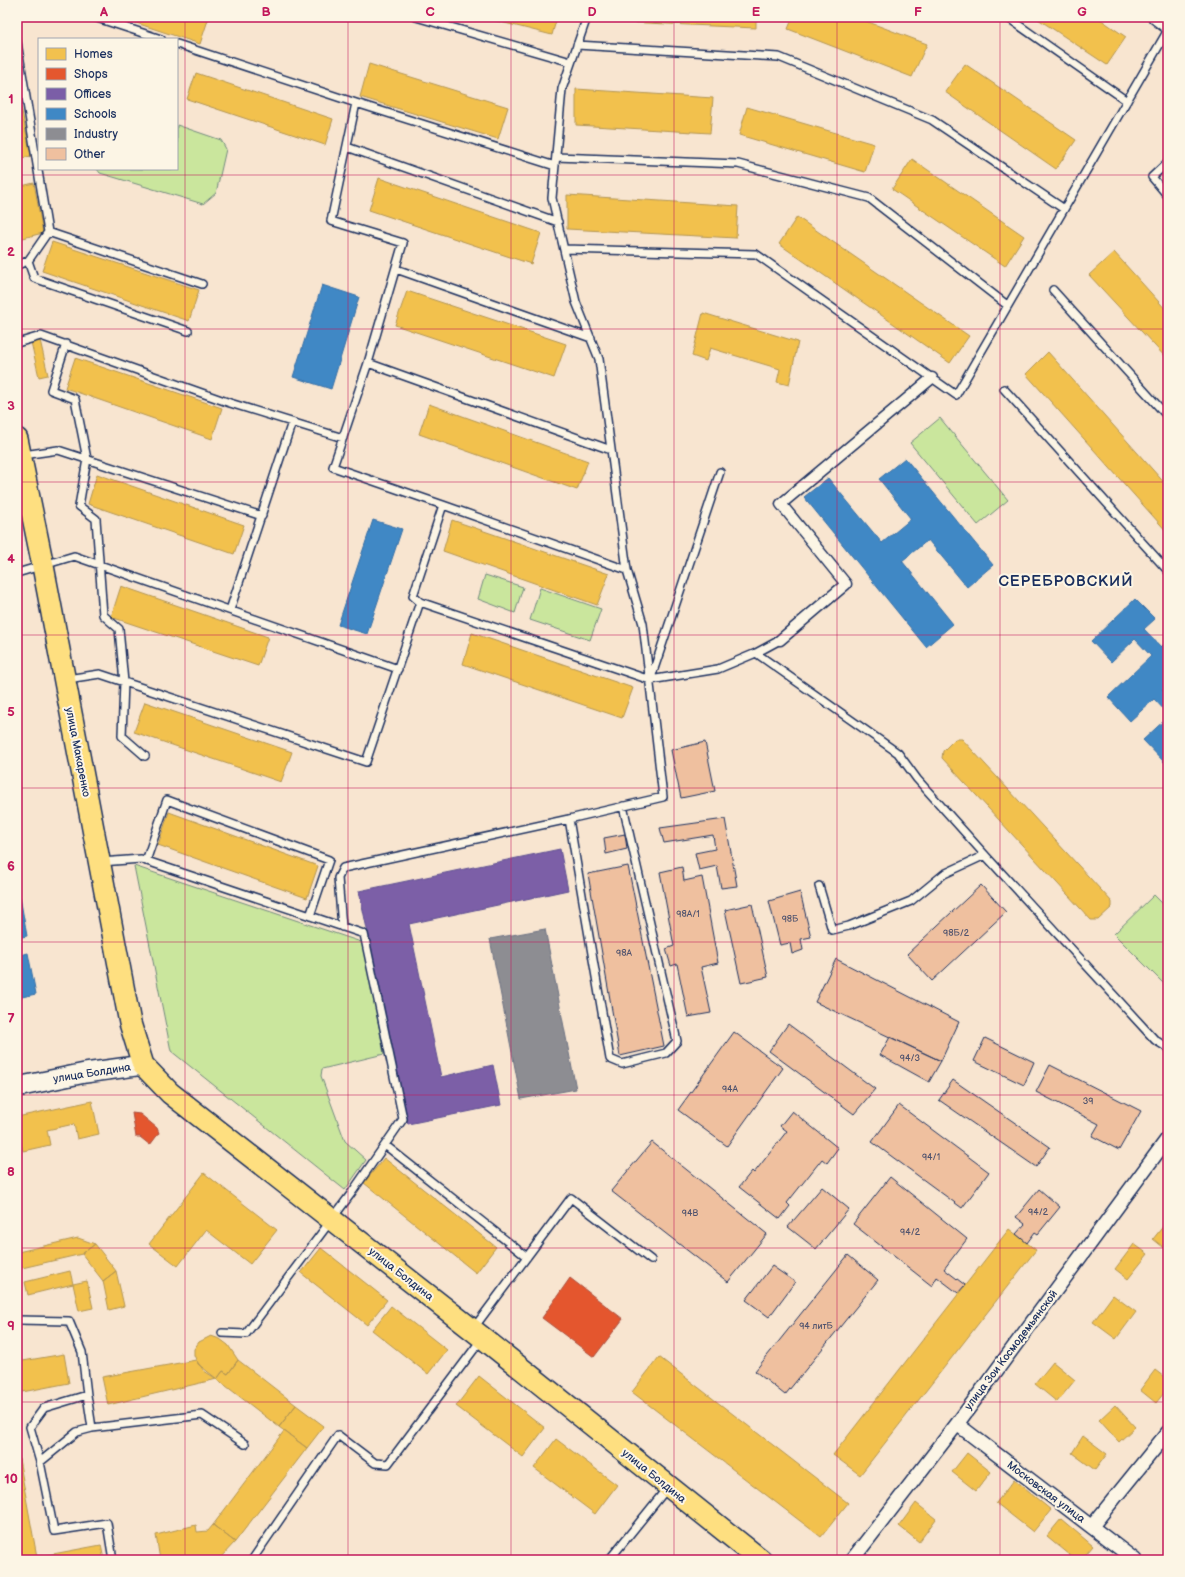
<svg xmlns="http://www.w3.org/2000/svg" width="1185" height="1577" viewBox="0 0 1185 1577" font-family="'Balsamiq Sans',sans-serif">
<rect width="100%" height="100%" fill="#f8e5d0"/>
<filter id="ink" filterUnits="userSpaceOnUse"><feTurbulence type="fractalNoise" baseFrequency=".025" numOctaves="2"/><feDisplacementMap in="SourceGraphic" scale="8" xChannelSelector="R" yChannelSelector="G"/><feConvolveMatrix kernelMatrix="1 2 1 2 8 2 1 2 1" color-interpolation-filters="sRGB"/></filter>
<g filter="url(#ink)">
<!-- green -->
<path fill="#cae69d" stroke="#728a7e" d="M 177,125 L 221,140 L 226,149 L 216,193 L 203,204 L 100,173 L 97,169 L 177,169 Z
M 940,418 L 1008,500 L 978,525 L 910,443 Z
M 485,575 L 523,587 L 515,613 L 478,599 Z
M 540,588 L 601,609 L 590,640 L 530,620 Z
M 134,866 L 364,943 L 384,1054 L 322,1069 L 321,1076 L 345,1141 L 366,1160 L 345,1190 L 171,1051 Z
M 1154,895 L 1168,909 L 1168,988 L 1114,934 Z"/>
<!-- homes -->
<path fill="#f2c14e" stroke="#b29553" d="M 118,17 L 209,17 L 200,44 Z
M 481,17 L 557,17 L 552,35 Z
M 624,17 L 756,17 L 756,28 L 623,22 Z
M 793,17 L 855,17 L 927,44 L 912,77 L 788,29 Z
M 1035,17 L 1097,17 L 1126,37 L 1107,65 Z
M 369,64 L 508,107 L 498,139 L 360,97 Z
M 965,64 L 1076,140 L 1056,169 L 945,92 Z
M 196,73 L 333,119 L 325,145 L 187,99 Z
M 576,89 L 713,98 L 710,133 L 576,125 Z
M 17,107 L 21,107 L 31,156 L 17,159 Z
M 747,107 L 874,144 L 865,172 L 739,135 Z
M 912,159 L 1024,236 L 1005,266 L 892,189 Z
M 1168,170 L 1168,182 L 1162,175 Z
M 379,178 L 541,233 L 531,264 L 369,210 Z
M 34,183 L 43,233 L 19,239 L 17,226 L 17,187 Z
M 567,195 L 738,206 L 736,238 L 567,229 Z
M 797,217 L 969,336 L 950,363 L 779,244 Z
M 52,242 L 199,290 L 189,321 L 42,271 Z
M 1114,252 L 1168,312 L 1168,360 L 1089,275 Z
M 407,291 L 566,344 L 554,378 L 395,325 Z
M 703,313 L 798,342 L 789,385 L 777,382 L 780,369 L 710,348 L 706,361 L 692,356 Z
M 40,340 L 48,375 L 39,377 L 31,342 Z
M 1048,352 L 1168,487 L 1168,533 L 1026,374 Z
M 75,358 L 222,408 L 212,439 L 65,388 Z
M 429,404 L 588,461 L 577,490 L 419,434 Z
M 97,474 L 244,525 L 234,554 L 88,504 Z
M 452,520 L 609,574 L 597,605 L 443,551 Z
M 121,586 L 268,637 L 258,666 L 111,617 Z
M 472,633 L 633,688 L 622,718 L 463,664 Z
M 145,702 L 292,752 L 281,782 L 134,732 Z
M 955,739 L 962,739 L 1112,902 L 1112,907 L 1098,920 L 1091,920 L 942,758 L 943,751 Z
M 169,812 L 318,866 L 307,898 L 158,845 Z
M 92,1101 L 99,1134 L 77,1139 L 74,1124 L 47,1130 L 50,1145 L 23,1151 L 17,1128 L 17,1117 Z
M 384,1158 L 496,1247 L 476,1273 L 364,1183 Z
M 204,1173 L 277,1230 L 250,1264 L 206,1230 L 178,1266 L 149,1244 Z
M 1165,1224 L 1168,1226 L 1168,1251 L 1153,1239 Z
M 1009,1229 L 1036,1250 L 860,1475 L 833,1455 Z
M 78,1238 L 95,1244 L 82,1254 L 22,1268 L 18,1252 Z
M 95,1244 L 116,1271 L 103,1281 L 82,1254 Z
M 1134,1244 L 1148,1254 L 1128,1279 L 1115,1269 Z
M 321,1248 L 387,1300 L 367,1325 L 301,1273 Z
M 70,1271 L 73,1284 L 28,1295 L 25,1282 Z
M 116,1271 L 124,1306 L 109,1310 L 103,1281 Z
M 87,1281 L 93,1308 L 79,1311 L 73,1284 Z
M 1113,1295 L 1136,1312 L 1116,1339 L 1093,1322 Z
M 391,1306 L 447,1350 L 428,1374 L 372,1330 Z
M 211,1336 L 220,1339 L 228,1345 L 238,1360 L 228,1374 L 223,1371 L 217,1379 L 198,1364 L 194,1355 L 194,1349 L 199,1342 Z
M 64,1354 L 69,1383 L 17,1393 L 17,1362 Z
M 659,1357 L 848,1503 L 821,1537 L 632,1392 Z
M 196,1360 L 204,1371 L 217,1379 L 108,1405 L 102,1377 Z
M 238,1360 L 296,1405 L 279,1427 L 217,1379 L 223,1371 L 228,1374 Z
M 1053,1362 L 1075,1380 L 1057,1402 L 1035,1384 Z
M 1155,1370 L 1168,1380 L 1168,1388 L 1156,1403 L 1140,1390 Z
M 479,1376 L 545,1428 L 523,1457 L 456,1406 Z
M 296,1405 L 324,1426 L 307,1448 L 279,1427 Z
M 1115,1405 L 1135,1427 L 1119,1442 L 1099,1420 Z
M 284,1431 L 307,1448 L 235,1542 L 213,1525 Z
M 1083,1436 L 1107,1454 L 1095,1470 L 1072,1453 Z
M 556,1439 L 617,1485 L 595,1514 L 534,1468 Z
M 17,1448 L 37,1557 L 22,1560 L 17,1560 Z
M 967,1453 L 991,1472 L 976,1491 L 952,1472 Z
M 1014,1480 L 1051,1510 L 1033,1532 L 996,1503 Z
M 916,1503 L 936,1519 L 919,1542 L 899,1526 Z
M 1061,1519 L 1093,1546 L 1081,1560 L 1076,1560 L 1047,1536 Z
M 196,1525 L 197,1532 L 208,1531 L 213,1525 L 235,1542 L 221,1557 L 203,1560 L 160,1560 L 156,1535 Z
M 101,1545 L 104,1560 L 38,1560 L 37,1557 Z"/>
<!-- shops -->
<path fill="#e4572e" stroke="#a84b3c" d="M 132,1113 L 140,1114 L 157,1128 L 159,1133 L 150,1145 L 140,1137 L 136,1137 Z
M 570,1278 L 623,1319 L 594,1357 L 542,1318 Z"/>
<!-- offices -->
<path fill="#7b5ea7" stroke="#5e5091" d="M 560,849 L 568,890 L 409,924 L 441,1077 L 493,1065 L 501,1105 L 408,1124 L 359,891 Z"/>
<!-- schools -->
<path fill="#3f88c5" stroke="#346da6" d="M 322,285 L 359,297 L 331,389 L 293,377 Z
M 905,458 L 993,565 L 967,587 L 928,540 L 902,561 L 953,624 L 926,647 L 804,497 L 828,478 L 882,543 L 911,519 L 879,479 Z
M 373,520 L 402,529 L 367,634 L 338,625 Z
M 1135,599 L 1155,619 L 1144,629 L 1161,647 L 1168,641 L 1168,684 L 1162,689 L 1168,695 L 1168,714 L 1154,699 L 1130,721 L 1108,697 L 1151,656 L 1135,639 L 1111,662 L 1091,641 Z
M 1168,717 L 1168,762 L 1166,764 L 1143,740 Z
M 17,897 L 20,897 L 27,936 L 17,938 Z
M 28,953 L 36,994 L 17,998 L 17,956 Z"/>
<!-- industry -->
<path fill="#8d8d92" stroke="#6b7182" d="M 545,929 L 576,1089 L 521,1099 L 490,939 Z"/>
<!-- building -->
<path fill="#efc09f" stroke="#1b2f5e" d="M 705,742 L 715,791 L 681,798 L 671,750 Z
M 725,819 L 737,886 L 721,888 L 717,866 L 699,870 L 695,853 L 715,849 L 713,835 L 664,843 L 660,828 Z
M 625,834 L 627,849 L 606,854 L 604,838 Z
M 628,866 L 664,1046 L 620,1056 L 588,874 Z
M 682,867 L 684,881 L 702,877 L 718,963 L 701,967 L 711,1013 L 688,1017 L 677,964 L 671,966 L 666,949 L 674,946 L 660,872 Z
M 981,885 L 1006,912 L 932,981 L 907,954 Z
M 800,892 L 811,937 L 801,939 L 803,950 L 792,954 L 790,943 L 780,945 L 769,901 Z
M 752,904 L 768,977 L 741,983 L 725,910 Z
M 836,959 L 959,1022 L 941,1061 L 815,1002 Z
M 788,1024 L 875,1089 L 854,1114 L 769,1051 Z
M 734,1032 L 783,1068 L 727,1146 L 678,1110 Z
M 890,1037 L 941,1061 L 929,1082 L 880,1055 Z
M 985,1038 L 1034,1062 L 1024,1085 L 974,1061 Z
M 1050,1065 L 1141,1111 L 1119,1150 L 1092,1136 L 1099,1124 L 1036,1092 Z
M 953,1080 L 1050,1147 L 1036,1167 L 939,1100 Z
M 899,1105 L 989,1172 L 962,1208 L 872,1142 Z
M 792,1111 L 838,1148 L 827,1163 L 822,1159 L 787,1203 L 790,1206 L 780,1219 L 739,1187 L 752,1171 L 754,1173 L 787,1131 L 780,1126 Z
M 652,1142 L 767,1234 L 728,1282 L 611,1191 Z
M 890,1177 L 967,1239 L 944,1269 L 965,1285 L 958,1293 L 937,1277 L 932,1286 L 853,1224 Z
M 822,1187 L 849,1209 L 816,1249 L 788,1227 Z
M 1039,1189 L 1060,1207 L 1038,1234 L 1035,1232 L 1027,1243 L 1016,1234 L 1025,1224 L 1016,1217 Z
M 848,1255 L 878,1280 L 785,1395 L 755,1371 Z
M 772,1266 L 795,1282 L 769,1317 L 746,1300 Z"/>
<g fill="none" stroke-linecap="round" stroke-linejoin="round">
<!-- service casing -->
<g stroke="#1b2f5e" stroke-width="10">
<path id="service" d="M 94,17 L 161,39
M 416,17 L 571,62
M 1007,17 L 1127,101
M 17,42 L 48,232
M 577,45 L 779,57 L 932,120 L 1064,209
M 356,103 L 555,166
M 347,147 L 558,222
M 556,157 L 738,164 L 869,198 L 1007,305
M 1168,162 L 1152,177 L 1168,196
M 564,249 L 756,254 L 956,395 L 1168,30
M 28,261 L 34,278 L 188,331
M 17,265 L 28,261 L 48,232 L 202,284
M 396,269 L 591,338
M 1053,290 L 1168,417
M 17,343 L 41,336 L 230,403 L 343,438
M 66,344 L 51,390 L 75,399 L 87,459 L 79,506 L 96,519 L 103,615 L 119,629 L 124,682 L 122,736 L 145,756
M 368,363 L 611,450
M 1004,389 L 1168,571
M 23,455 L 58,450 L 262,516
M 443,505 L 627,570
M 17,573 L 74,556 L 398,669
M 420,602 L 650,680 L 718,669 L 756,653 L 780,640
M 230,610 L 292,422
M 756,653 L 898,753 L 917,779 L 985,855 L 1155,1040 L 1168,1048
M 651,678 L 720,472
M 67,679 L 100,674 L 366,762 L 420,602 L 413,596 L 443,505 L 333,467 L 368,363 L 403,243 L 331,221 L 356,103 L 177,44
M 569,819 L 663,797 L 643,624 L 627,570 L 599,359 L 576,302 L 552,198 L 562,89 L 587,17
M 146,861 L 167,800 L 329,860 L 310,916
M 101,862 L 141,859 L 364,934 L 403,1119 L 350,1195 L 246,1334 L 222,1333
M 819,886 L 832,930 L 849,926 L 911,901 L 944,874 L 985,855
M 342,927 L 338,878 L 343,868 L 569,819 L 610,1059 L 622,1064 L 666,1053 L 677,1041 L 623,806
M 385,1145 L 527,1257
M 17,1320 L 69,1321 L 82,1352 L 87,1395 L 44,1408 L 30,1427 L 40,1462 L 54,1531 L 107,1523 L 113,1560
M 473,1329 L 571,1198 L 651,1260
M 87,1395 L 92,1428
M 40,1462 L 77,1432 L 92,1428 L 202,1415 L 245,1444
M 252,1560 L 338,1435 L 375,1463 L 388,1464 L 481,1340
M 609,1560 L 668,1487"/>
</g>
<!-- pedestrian casing -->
<g stroke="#1b2f5e" stroke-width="13">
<path id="pedestrian" d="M 780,640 L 846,584 L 781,504 L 932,378"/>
</g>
<!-- minor casing -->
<g stroke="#1b2f5e" stroke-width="16">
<path id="minor" d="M 1155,17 L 1168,27
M 957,1424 L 1135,1560
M 1092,1526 L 1168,1432
M 852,1560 L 957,1424 L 1168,1138"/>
</g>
<!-- secondary casing -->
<g stroke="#1b2f5e" stroke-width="22">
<path id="secondary" d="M 17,1087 L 85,1073 L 143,1065"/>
</g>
<!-- primary casing -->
<g stroke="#1b2f5e" stroke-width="24">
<path id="primary" d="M 17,439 L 43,566 L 130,1023 L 143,1065 L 170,1093 L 483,1338 L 761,1560"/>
</g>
<!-- service -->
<use href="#service" stroke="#fcf5e5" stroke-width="7"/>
<!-- pedestrian -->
<use href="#pedestrian" stroke="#fcf5e5" stroke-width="10"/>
<!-- minor -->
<use href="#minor" stroke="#fcf5e5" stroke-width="13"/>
<!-- secondary -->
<use href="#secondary" stroke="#fcf5e5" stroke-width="19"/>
<!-- primary -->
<use href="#primary" stroke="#fedf80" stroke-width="21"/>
</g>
</g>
<!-- grid -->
<path fill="none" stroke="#c2185b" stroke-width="1" stroke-opacity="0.55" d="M 185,17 L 185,1560M 348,17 L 348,1560M 511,17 L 511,1560M 674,17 L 674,1560M 837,17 L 837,1560M 1000,17 L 1000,1560M 17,175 L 1168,175M 17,329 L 1168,329M 17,482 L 1168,482M 17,635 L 1168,635M 17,788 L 1168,788M 17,942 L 1168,942M 17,1095 L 1168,1095M 17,1248 L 1168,1248M 17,1402 L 1168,1402"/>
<g text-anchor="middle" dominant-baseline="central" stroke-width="4" stroke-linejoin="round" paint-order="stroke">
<!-- number labels -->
<g font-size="9" fill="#50536e">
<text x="688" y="914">98А/1</text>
<text x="790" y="919">98Б</text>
<text x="956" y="933">98Б/2</text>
<text x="624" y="953">98А</text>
<text x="910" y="1058">94/3</text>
<text x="730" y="1089">94А</text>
<text x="1088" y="1101">39</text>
<text x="931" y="1157">94/1</text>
<text x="1038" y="1212">94/2</text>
<text x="690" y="1213">94В</text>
<text x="910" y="1232">94/2</text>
<text x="816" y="1326">94 литБ</text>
</g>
<!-- street labels -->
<g font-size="11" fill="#1b2f5e" stroke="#fcf5e5">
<text transform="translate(78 752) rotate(79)">улица Макаренко</text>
<text transform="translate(92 1073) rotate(-9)">улица Болдина</text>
<text transform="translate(401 1274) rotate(38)">улица Болдина</text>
<text transform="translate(1011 1350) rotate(-53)">улица Зои Космодемьянской</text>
<text transform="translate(654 1476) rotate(39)">улица Болдина</text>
<text transform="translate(1046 1492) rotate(37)">Московская улица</text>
</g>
<!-- district labels -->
<g font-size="15" font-weight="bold" letter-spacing="1" fill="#1b2f5e" stroke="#fcf5e5">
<text x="1066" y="581">СЕРЕБРОВСКИЙ</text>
</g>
</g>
<!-- margin -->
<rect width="1185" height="1577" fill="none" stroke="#fcf5e5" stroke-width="44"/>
<!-- legend -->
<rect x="38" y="38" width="140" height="132" fill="#fcf5e5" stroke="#a2a6af"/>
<rect x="46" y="48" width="20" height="12" fill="#f2c14e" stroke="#a2a6af"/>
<text x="74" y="58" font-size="12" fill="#1b2f5e">Homes</text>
<rect x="46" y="68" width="20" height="12" fill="#e4572e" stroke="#a2a6af"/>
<text x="74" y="78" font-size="12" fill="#1b2f5e">Shops</text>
<rect x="46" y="88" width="20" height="12" fill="#7b5ea7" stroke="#a2a6af"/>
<text x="74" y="98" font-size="12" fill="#1b2f5e">Offices</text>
<rect x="46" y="108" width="20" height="12" fill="#3f88c5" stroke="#a2a6af"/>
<text x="74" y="118" font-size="12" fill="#1b2f5e">Schools</text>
<rect x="46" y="128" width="20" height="12" fill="#8d8d92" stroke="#a2a6af"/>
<text x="74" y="138" font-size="12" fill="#1b2f5e">Industry</text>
<rect x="46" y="148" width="20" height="12" fill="#efc09f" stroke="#a2a6af"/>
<text x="74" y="158" font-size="12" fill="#1b2f5e">Other</text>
<rect x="22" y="22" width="1141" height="1533" fill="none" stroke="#c2185b" stroke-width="1.5"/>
<g font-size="13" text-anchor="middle" font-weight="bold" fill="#c2185b">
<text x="104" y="16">A</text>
<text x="266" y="16">B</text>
<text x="430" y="16">C</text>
<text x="592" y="16">D</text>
<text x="756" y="16">E</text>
<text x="918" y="16">F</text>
<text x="1082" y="16">G</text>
<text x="11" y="103">1</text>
<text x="11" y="256">2</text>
<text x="11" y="410">3</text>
<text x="11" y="563">4</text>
<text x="11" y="716">5</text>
<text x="11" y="870">6</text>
<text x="11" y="1023">7</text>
<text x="11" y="1176">8</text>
<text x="11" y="1330">9</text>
<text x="11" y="1483">10</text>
</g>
</svg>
